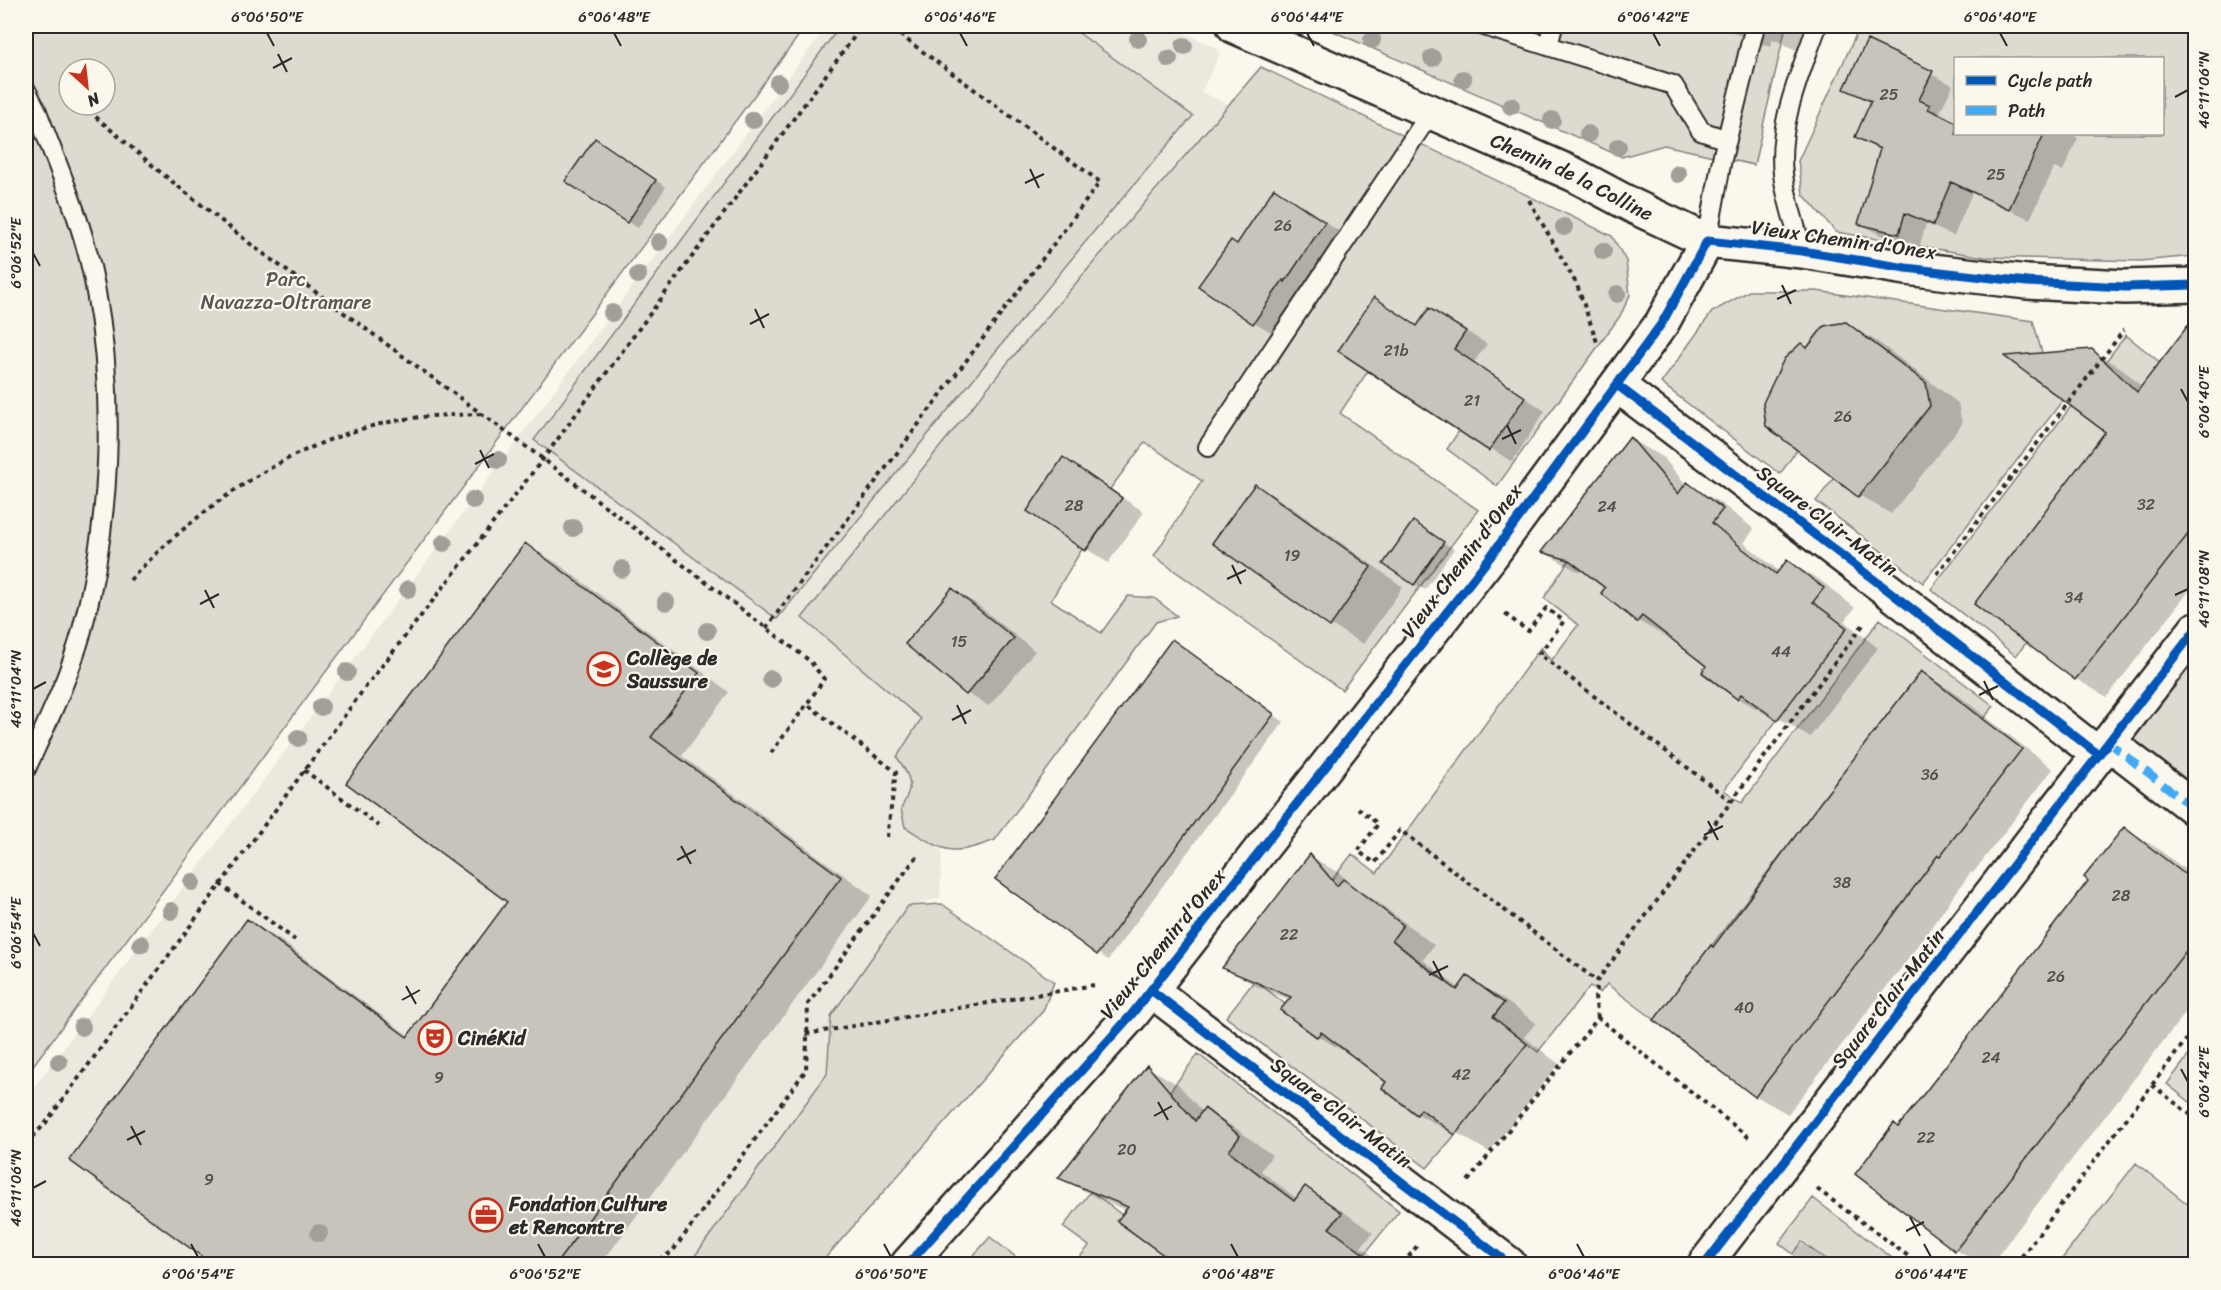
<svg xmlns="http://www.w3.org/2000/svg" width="2221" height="1290" viewBox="0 0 2221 1290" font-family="Sriracha,sans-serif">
<rect width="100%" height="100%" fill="#fbf7ec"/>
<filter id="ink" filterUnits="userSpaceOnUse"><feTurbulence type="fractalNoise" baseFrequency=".0167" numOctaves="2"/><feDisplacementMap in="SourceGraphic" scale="12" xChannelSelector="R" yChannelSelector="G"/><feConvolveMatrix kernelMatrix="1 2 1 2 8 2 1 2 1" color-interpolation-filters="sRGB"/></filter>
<g filter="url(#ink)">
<!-- built -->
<path fill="#ebe8de" d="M 827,26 L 1168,26 L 1214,46 L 1220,54 L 1201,92 L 1230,105 L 1010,360 L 802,618 L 921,719 L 897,757 L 909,775 L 910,792 L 901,809 L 905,827 L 942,850 L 940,898 L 908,906 L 831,1015 L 827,1074 L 689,1264 L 26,1264 L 26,1098 Z"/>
<!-- green -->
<path fill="#dddad0" stroke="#84827e" stroke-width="1.5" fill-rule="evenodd" d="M 26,26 L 806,26 L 26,1075 ZM 69,69 L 105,69 L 105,105 L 69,105 Z
M 840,26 L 1069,26 L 1193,116 L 1096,229 L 777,619 L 534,440 Z
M 1321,26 L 1786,26 L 1754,165 L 1664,145 L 1622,157 Z
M 1860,26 L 2195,26 L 2195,256 L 2140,261 L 1984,257 L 1836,232 L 1803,194 L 1798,161 ZM 1956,58 L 2162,58 L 2162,134 L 1956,134 Z
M 1261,67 L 1612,236 L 1626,261 L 1630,295 L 1620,316 L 1497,486 L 1447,449 L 1459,431 L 1368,371 L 1340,413 L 1478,510 L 1342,690 L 1154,556 L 1202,481 L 1145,442 L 1110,489 L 1122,498 L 1086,551 L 1082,549 L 1051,600 L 1101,633 L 1128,596 L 1154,598 L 1177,616 L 1156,622 L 995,840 C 949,858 945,851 905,827 L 901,809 C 914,784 912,780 897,757 L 921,719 L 802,618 L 1010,360 Z
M 1749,291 L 1816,291 L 2033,321 L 2042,353 L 2026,372 L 2063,400 L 1923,583 L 1816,501 L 1834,478 L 1858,496 L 1926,383 L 1846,322 L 1824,326 L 1763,404 L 1766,426 L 1797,450 L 1780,474 L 1661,383 L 1712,312 Z
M 2126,335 L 2167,368 L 2006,562 L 1975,603 L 2026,643 L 2016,656 L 1931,589 Z
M 1569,560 L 1605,588 L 1602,594 L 1637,622 L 1642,616 L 1706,666 L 1702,673 L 1737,699 L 1741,694 L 1777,720 L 1724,790 L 1742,803 L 1880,619 L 1994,706 L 1983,719 L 1921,671 L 1655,1020 L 1607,984 L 1600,993 L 1590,986 L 1538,1052 L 1493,1017 L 1504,1003 L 1468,976 L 1457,990 L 1392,940 L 1403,925 L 1325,889 L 1352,854 L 1377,873 L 1541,647 L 1551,661 L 1578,625 L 1544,598 Z
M 2195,655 L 2195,794 L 2126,741 Z
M 942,904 L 1054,982 L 1043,1011 L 820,1264 L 689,1264 L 827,1074 L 831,1016 L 908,906 Z
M 1255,980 L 1285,1004 L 1281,1010 L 1316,1037 L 1321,1032 L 1386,1082 L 1382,1088 L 1416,1115 L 1421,1109 L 1455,1135 L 1427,1168 L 1226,1017 Z
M 2195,1047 L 2195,1106 L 2167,1084 Z
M 1198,1054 L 1399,1211 L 1364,1255 L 1329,1228 L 1341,1214 L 1305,1187 L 1294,1201 L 1229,1151 L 1240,1136 L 1205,1108 L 1194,1123 L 1163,1100 Z
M 2136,1163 L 2195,1210 L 2195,1264 L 2058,1264 Z
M 1091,1191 L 1122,1215 L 1117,1221 L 1154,1248 L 1158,1243 L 1187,1264 L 1074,1264 L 1089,1246 L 1063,1227 Z
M 1813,1198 L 1900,1264 L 1831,1264 L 1802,1242 L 1793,1254 L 1779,1243 Z
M 990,1237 L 1025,1264 L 966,1264 Z"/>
<!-- shadow -->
<path fill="#0003" d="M 1722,26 L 1807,26 L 1800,52 L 1773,39 L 1771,46 L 1749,41 Z
M 1868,42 L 1953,85 L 1940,112 L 1950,118 L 1949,120 L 1956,134 L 1979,134 L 2001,144 L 2006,134 L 2073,134 L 2078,138 L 2063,171 L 2054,168 L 2030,219 L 1972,193 L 1954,236 L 1926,224 L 1920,245 L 1880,235 L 1859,223 L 1881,151 L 1857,137 L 1872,103 L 1846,88 Z
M 606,147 L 666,187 L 638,228 L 627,221 Z
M 1297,203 L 1346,236 L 1276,335 L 1254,322 L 1238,245 Z
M 1396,312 L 1418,326 L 1451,322 L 1487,344 L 1474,362 L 1545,411 L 1512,462 L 1340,351 Z
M 1845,323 L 1878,342 L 1958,403 L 1962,424 L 1891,514 L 1859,495 L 1808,349 Z
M 2196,325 L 2196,582 L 2107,697 L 2076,679 L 2107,431 L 2091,351 L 2123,369 L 2142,387 Z
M 1630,439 L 1663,457 L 1686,485 L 1687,484 L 1719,502 L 1754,529 L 1744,543 L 1780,572 L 1788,562 L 1820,580 L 1855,608 L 1844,621 L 1878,648 L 1810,737 L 1772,714 L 1771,717 L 1738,698 L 1704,672 L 1708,665 L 1672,637 L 1670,639 L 1638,621 L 1607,588 L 1590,574 L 1575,570 L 1543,552 Z
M 1063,459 L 1144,512 L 1108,563 L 1029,511 Z
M 1255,486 L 1287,504 L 1403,587 L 1363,644 L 1331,625 Z
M 1424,530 L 1454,549 L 1425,590 L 1414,584 Z
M 525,545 L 557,563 L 729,692 L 682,756 L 872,896 L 601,1264 L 348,1264 L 322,1245 L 307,1264 L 214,1264 L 71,1160 L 247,921 L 279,939 L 409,1036 L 509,901 Z
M 953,590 L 975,603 L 1035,651 L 989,706 L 966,693 Z
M 1183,647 L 1284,722 L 1108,960 L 1098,953 Z
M 1922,673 L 1954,692 L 2053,769 L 1973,873 L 1971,872 L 1906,962 L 1788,1114 L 1756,1096 L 1713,948 Z
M 2124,829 L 2157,848 L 2196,878 L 2196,999 L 1991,1264 L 1981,1264 L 1956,1250 L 1899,1128 L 2090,880 Z
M 1310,856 L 1342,875 L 1351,886 L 1375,900 L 1434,945 L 1423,960 L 1460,989 L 1468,978 L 1500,997 L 1536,1023 L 1524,1037 L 1559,1064 L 1489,1152 L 1452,1130 L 1450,1132 L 1418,1114 L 1388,1082 L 1351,1053 L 1350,1055 L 1318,1036 L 1290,1000 L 1256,986 L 1224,967 Z
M 1147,1067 L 1179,1085 L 1203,1113 L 1205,1110 L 1237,1129 L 1272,1155 L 1261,1171 L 1297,1199 L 1305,1188 L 1337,1207 L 1373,1233 L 1361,1247 L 1383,1264 L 1185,1264 L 1155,1247 L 1127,1211 L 1093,1196 L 1061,1178 Z
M 1802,1244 L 1834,1262 L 1837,1264 L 1787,1264 Z"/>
<!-- building -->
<path fill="#c7c4bc" stroke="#2b2b2b" stroke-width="1.5" d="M 1867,40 L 1933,71 L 1919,100 L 1930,105 L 1928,109 L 1956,122 L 1956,134 L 2044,134 L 2009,209 L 1951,182 L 1933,225 L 1905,213 L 1899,234 L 1858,224 L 1880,149 L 1855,137 L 1871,101 L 1844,89 Z
M 595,138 L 656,180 L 627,223 L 565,181 Z
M 1274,188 L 1325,222 L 1285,282 L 1283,280 L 1253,324 L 1198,286 L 1231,240 L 1237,244 Z
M 1374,297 L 1417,326 L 1429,308 L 1466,331 L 1454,349 L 1525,397 L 1489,451 L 1338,351 Z
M 2196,315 L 2196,524 L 2075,680 L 1974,604 L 2105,432 L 2004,356 L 2092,349 L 2137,392 Z
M 1846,322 L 1926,383 L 1930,406 L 1858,497 L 1766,426 L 1763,403 L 1784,359 L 1801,343 L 1807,348 L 1824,326 Z
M 1630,437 L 1678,494 L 1687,482 L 1723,509 L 1712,523 L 1743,549 L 1776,574 L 1787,560 L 1824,588 L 1813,602 L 1847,628 L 1777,720 L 1741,694 L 1737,699 L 1702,672 L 1706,666 L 1642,616 L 1637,622 L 1601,593 L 1605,588 L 1569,560 L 1541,552 Z
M 1063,457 L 1122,498 L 1085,551 L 1027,511 Z
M 1255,484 L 1371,567 L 1330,627 L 1212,543 Z
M 1413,521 L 1444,542 L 1414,585 L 1383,564 Z
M 525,543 L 699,673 L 651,737 L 841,877 L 556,1264 L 212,1264 L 69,1160 L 247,919 L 407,1037 L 507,902 L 346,783 Z
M 952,588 L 1014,638 L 966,695 L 905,644 Z
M 1172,639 L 1274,714 L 1097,955 L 995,879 Z
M 1921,671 L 2022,749 L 1940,856 L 1938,855 L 1873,943 L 1755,1097 L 1654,1020 L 1711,945 L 1713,947 L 1819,804 Z
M 2124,827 L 2196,883 L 2196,938 L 1955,1251 L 1855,1174 L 1894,1123 L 1898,1127 L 1940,1073 L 2088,881 L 2084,877 Z
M 1310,854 L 1337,886 L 1343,879 L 1403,925 L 1392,940 L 1424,966 L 1457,990 L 1467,976 L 1504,1003 L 1493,1017 L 1527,1044 L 1455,1135 L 1421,1109 L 1417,1115 L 1382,1088 L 1386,1082 L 1354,1057 L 1321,1032 L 1317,1037 L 1280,1010 L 1291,997 L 1222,968 Z
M 1147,1065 L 1195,1121 L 1204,1108 L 1240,1136 L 1229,1151 L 1261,1176 L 1294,1201 L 1305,1186 L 1342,1213 L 1329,1228 L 1377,1264 L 1176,1264 L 1117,1221 L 1128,1207 L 1058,1178 Z"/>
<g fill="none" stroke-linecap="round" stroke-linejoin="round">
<!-- lane casing -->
<g stroke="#2b2b2b" stroke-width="22">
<path id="lane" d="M 1484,26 L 1673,85 L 1701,131 L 1727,140
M 1548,46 L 1553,26
M 26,90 L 36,109 C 58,167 84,225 95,286 C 116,398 111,523 81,634 C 68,680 46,725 26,769
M 1707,241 L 1722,159 L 1755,26
M 1802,251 C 1796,226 1786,200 1783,174 C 1777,124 1801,72 1817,26
M 1208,447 L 1431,112"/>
</g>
<!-- street casing -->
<g stroke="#2b2b2b" stroke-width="38">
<path id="street" d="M 1617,385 L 1889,591 L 2099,755
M 2108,742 L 2196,810
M 1151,990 L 1509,1264
M 908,1264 L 1132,1014 L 1490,557 L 1662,323 L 1707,241
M 1705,1264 L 2196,629"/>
</g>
<!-- secondary casing -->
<g stroke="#2b2b2b" stroke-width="38">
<g id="secondary">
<path id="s1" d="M 1234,26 L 1573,174 L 1635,207 L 1707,241 L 1802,251 L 1906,268 L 2027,282 L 2125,287 L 2196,285"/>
</g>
</g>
<!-- path -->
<path stroke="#2b2b2b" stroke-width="4" stroke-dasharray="4.5 4.5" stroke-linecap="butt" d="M 82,105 L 159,171 L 253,246 L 543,459 L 810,661 L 824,679 L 807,704 L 896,772 L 887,837
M 1529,200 L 1577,285 L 1597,342
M 1937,574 L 2124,330
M 130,580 C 202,503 305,432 413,418 C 435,415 458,415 481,414
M 1505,614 L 1528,631 L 1546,608 L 1564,621 L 1539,654 L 1731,801
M 766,628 L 1100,182 L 888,26
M 771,753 L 807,704
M 304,770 L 379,826
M 1358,808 L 1378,824 L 1358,851 L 1375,863 L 1400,830 L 1597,981
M 220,884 L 295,940
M 1598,1018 L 1595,997 L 1597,981 L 1863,625
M 806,1034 L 1094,985
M 2152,1085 L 2196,1119
M 26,1143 L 45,1124 L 364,689 L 543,459 L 862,26
M 1468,1181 L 1598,1018 L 1751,1139
M 1817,1189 L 1919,1264
M 651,1264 L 672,1252 L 806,1070 L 808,1004 L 917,856
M 1403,1264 L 1417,1246
M 2016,1264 L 2196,1027"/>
<!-- lane -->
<use href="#lane" stroke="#fbf7ec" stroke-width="18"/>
<!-- street -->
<use href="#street" stroke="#fbf7ec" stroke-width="33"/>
<!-- secondary -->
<use href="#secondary" stroke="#fbf7ec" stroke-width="33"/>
<!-- quiet -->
<path stroke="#3fa9f5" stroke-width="8" stroke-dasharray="15 8" stroke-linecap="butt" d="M 2108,742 L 2196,810"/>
<!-- cycleway casing -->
<g stroke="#fbf7ec" stroke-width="13">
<path id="cycleway" d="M 1617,385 L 1889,591 L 2099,755
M 1151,990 L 1509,1264
M 908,1264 L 1132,1014 L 1490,557 L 1662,323 L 1707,241 L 1802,251 L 1906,268 L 2027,282 L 2125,287 L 2196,285
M 1705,1264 L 2196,629"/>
</g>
<!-- cycleway -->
<use href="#cycleway" stroke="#0057b8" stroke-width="9"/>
</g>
<!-- trees -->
<g fill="#a19f98">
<circle cx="1138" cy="39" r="9"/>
<circle cx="1372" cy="40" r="9"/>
<circle cx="1184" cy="46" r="9"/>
<circle cx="1432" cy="58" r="9"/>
<circle cx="1169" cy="59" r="9"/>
<circle cx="1463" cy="79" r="9"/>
<circle cx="778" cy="83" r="9"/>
<circle cx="1511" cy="106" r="9"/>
<circle cx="753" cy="120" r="9"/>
<circle cx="1552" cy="120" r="9"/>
<circle cx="1588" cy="134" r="9"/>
<circle cx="1618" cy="147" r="9"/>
<circle cx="1678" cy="174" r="9"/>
<circle cx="1564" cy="227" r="9"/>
<circle cx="659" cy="242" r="9"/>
<circle cx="1603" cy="251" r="9"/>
<circle cx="638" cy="275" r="9"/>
<circle cx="1617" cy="294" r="9"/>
<circle cx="612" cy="313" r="9"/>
<circle cx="498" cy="460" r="9"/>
<circle cx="473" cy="500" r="9"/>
<circle cx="573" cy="528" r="9"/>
<circle cx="444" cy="543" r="9"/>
<circle cx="622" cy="569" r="9"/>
<circle cx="408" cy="589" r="9"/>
<circle cx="666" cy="602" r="9"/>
<circle cx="707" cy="631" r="9"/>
<circle cx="347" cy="672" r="9"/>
<circle cx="771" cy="679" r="9"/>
<circle cx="321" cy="707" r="9"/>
<circle cx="298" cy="738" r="9"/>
<circle cx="192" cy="882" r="9"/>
<circle cx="171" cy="911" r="9"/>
<circle cx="141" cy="944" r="9"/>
<circle cx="82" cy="1027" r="9"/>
<circle cx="59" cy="1062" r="9"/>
<circle cx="319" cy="1233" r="9"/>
</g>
</g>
<!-- ticks -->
<path fill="none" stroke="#2b2b2b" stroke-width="2" d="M 267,33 L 274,46M 614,33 L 621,46M 960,33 L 967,46M 1307,33 L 1314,46M 1653,33 L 1660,46M 2000,33 L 2007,46M 278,54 L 287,72M 273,68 L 292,58M 2175,97 L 2188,90M 1030,169 L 1039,188M 1025,183 L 1044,174M 33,253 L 40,266M 1782,285 L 1791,304M 1777,299 L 1796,290M 755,309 L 764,328M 750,324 L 769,314M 2181,389 L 2188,402M 1507,425 L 1516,444M 1502,439 L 1521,430M 480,450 L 489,468M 475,464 L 494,454M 1232,565 L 1241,584M 1227,579 L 1246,570M 205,590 L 214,608M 2175,595 L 2188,589M 200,604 L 219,594M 1984,681 L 1993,700M 33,689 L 46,682M 1979,695 L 1998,686M 957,705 L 966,724M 952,720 L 971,710M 1708,821 L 1718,840M 1704,835 L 1723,826M 681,846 L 691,864M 677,860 L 696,850M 33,933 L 40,946M 1433,961 L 1443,980M 1429,975 L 1448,966M 406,986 L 416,1004M 402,1000 L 420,990M 2181,1069 L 2188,1082M 1158,1102 L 1168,1120M 1154,1116 L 1172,1106M 131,1126 L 141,1145M 127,1140 L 145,1131M 33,1188 L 46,1181M 1910,1217 L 1920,1236M 1906,1231 L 1924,1222M 191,1244 L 198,1257M 538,1244 L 545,1257M 884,1244 L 891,1257M 1231,1244 L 1238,1257M 1577,1244 L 1584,1257M 1924,1244 L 1931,1257"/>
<!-- icons -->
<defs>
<g id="school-ring" transform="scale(1.725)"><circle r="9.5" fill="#fbf7ec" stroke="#c8321e" stroke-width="1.5"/><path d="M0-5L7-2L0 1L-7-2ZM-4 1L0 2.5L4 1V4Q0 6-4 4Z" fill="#c8321e"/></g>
<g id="theatre-ring" transform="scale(1.725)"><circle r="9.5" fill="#fbf7ec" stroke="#c8321e" stroke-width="1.5"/><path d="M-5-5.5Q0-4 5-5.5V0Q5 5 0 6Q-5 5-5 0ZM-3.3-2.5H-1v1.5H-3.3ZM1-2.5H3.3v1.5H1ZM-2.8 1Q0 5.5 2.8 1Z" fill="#c8321e"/></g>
<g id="office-ring" transform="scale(1.725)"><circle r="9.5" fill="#fbf7ec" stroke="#c8321e" stroke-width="1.5"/><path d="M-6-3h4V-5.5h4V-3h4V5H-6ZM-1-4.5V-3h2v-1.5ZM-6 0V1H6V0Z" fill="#c8321e"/></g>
</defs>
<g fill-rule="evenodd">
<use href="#school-ring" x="604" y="669"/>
<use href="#theatre-ring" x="435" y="1038"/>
<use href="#office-ring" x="486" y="1215"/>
</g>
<g text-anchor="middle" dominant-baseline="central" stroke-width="4.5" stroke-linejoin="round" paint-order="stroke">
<!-- number labels -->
<g font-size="16" fill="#52514f">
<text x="1889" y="94">25</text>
<text x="1996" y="174">25</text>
<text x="1283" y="225">26</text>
<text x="1396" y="350">21b</text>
<text x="1472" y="400">21</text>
<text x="1843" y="416">26</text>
<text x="2146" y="504">32</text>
<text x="1074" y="505">28</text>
<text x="1607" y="506">24</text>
<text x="1292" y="555">19</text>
<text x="2074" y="597">34</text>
<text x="959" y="641">15</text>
<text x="1781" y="651">44</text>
<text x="1930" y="774">36</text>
<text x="1842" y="882">38</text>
<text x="2121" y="895">28</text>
<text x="1289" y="934">22</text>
<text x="2056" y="976">26</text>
<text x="1744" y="1007">40</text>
<text x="1991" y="1057">24</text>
<text x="1461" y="1074">42</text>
<text x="439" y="1077">9</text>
<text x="1926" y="1137">22</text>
<text x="1127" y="1149">20</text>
<text x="209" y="1179">9</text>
</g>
<!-- street labels -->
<g font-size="20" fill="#2b2b2b" stroke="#fbf7ec">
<text stroke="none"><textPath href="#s1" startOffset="370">Chemin de la Colline</textPath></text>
<text transform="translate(1844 240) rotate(8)">Vieux Chemin d'Onex</text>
<text transform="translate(1827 521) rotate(37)">Square Clair-Matin</text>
<text transform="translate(1462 561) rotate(-53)">Vieux Chemin d'Onex</text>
<text transform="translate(1163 944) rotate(-51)">Vieux Chemin d'Onex</text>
<text transform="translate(1888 999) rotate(-52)">Square Clair-Matin</text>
<text transform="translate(1341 1113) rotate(37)">Square Clair-Matin</text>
</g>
<!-- park labels -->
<g font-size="20" fill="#585754" stroke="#fbf7ec">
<text x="286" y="279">Parc<tspan x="286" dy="23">Navazza-Oltramare</tspan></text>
</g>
<!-- poi labels -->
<g font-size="20" font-weight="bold" fill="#2b2b2b" stroke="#fbf7ec" text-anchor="start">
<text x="627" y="658">Collège de<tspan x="627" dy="23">Saussure</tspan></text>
<text x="458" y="1038">CinéKid</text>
<text x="509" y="1204">Fondation Culture<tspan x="509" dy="23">et Rencontre</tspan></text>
</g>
</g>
<!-- margin -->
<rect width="2221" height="1290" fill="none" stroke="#fbf7ec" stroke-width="66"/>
<!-- legend -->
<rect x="1954" y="57" width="210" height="78" fill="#fbf7ec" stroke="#a8a59f" stroke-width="1.5"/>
<rect x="1966" y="76" width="30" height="9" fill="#0057b8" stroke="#a8a59f" stroke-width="1.5"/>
<text x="2008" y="87" font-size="18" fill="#2b2b2b">Cycle path</text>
<rect x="1966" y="106" width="30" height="9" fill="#3fa9f5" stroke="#a8a59f" stroke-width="1.5"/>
<text x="2008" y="117" font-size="18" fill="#2b2b2b">Path</text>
<!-- north arrow -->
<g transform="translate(87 87) rotate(153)"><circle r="28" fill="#fbf7ec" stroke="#a8a59f" stroke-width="1.5"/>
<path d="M0-4.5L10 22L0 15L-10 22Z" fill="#c8321e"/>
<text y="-9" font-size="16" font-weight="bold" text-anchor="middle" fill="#2b2b2b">N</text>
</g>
<rect x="33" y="33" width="2155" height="1224" fill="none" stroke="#2b2b2b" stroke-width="2"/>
<g font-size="15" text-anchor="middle" fill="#2b2b2b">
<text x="267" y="22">6°06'50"E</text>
<text x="614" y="22">6°06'48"E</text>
<text x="960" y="22">6°06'46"E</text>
<text x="1307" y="22">6°06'44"E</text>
<text x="1653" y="22">6°06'42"E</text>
<text x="2000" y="22">6°06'40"E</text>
<text transform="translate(2204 90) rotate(-90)" y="5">46°11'06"N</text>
<text transform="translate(16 253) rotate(-90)" y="5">6°06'52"E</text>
<text transform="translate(2204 402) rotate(-90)" y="5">6°06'40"E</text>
<text transform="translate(2204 589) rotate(-90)" y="5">46°11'08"N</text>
<text transform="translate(16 689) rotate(-90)" y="5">46°11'04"N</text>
<text transform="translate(16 933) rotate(-90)" y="5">6°06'54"E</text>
<text transform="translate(2204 1082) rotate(-90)" y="5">6°06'42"E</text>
<text transform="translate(16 1188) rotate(-90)" y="5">46°11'06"N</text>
<text x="198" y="1279">6°06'54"E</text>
<text x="545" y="1279">6°06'52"E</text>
<text x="891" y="1279">6°06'50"E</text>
<text x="1238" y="1279">6°06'48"E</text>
<text x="1584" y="1279">6°06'46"E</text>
<text x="1931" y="1279">6°06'44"E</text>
</g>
</svg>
